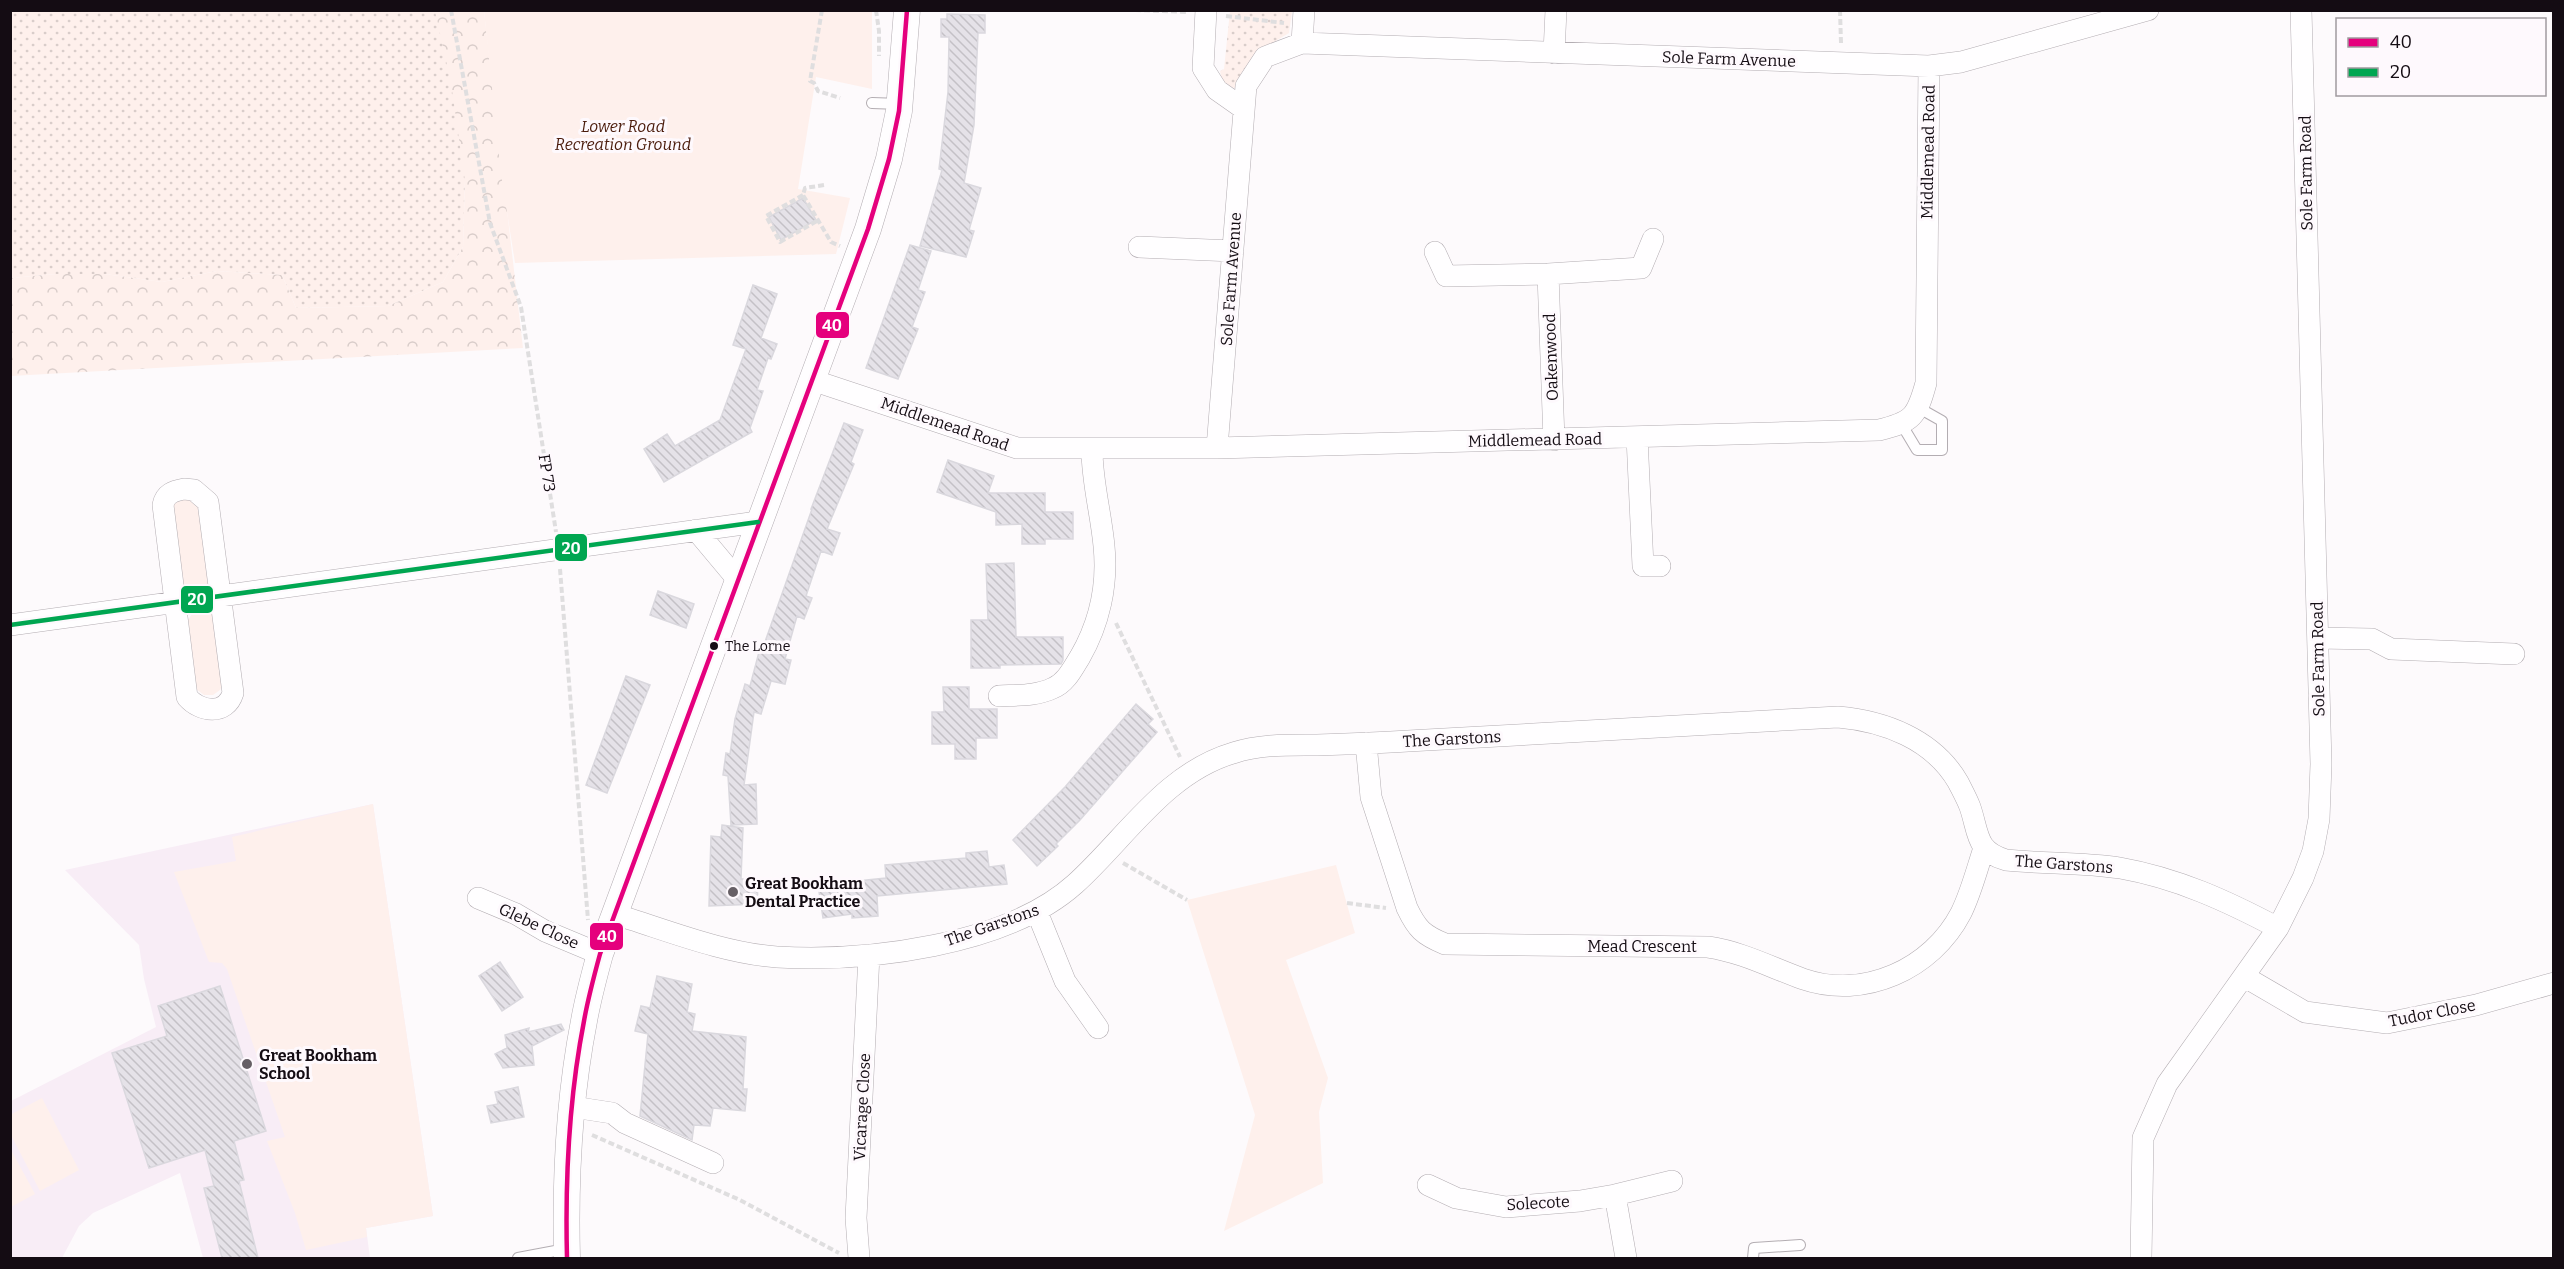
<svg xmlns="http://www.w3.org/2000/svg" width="2564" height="1269" viewBox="0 0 2564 1269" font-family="Bitter,serif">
<defs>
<pattern id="grass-dots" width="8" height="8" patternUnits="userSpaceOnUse" patternTransform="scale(1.5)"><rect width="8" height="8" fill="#fef0ec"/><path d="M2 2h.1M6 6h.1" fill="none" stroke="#d9cdca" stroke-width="1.8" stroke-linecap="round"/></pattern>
<pattern id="forest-crowns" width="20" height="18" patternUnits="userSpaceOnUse" patternTransform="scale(1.5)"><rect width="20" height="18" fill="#fef0ec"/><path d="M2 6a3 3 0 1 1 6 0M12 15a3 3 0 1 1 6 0" fill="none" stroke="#d9cdca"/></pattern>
<pattern id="building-back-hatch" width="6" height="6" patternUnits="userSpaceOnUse" patternTransform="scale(1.5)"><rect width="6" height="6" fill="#e5e2e8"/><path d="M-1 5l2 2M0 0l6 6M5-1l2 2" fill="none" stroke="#c4c1c6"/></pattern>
</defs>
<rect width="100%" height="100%" fill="#fdfafc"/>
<!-- built -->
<path fill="#f8edf6" d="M 373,804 L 433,1216 L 366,1228 L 370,1258 L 203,1258 L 180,1173 L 93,1213 L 79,1226 L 62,1258 L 11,1258 L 11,1101 L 156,1027 L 144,979 L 139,945 L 65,870 Z"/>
<!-- grass -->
<path fill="url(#grass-dots)" d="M 11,11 L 484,11 L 465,181 L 463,247 L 443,282 L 388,306 L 296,308 L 282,275 L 217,271 L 162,282 L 105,274 L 56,274 L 11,278 Z
M 1230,11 L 1292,11 L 1289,33 L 1254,54 L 1237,89 L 1223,84 L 1220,71 L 1224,69 Z"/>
<!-- forest -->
<path fill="url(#forest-crowns)" d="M 435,11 L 484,11 L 523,348 L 11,376 L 11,278 L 56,274 L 105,274 L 162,282 L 217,271 L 282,275 L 296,308 L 388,306 L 443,282 L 463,247 L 465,181 L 451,83 Z"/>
<!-- park -->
<path fill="#fef0ec" d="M 484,11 L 872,11 L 872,89 L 816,77 L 798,189 L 850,198 L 836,254 L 515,263 L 501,174 Z
M 184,495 L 198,503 L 210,585 L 207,588 L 190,591 L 183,586 L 172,506 Z
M 198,610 L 209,611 L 215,616 L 223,683 L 220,690 L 213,695 L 204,695 L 196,689 L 188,620 L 194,611 Z
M 373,804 L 433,1216 L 366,1228 L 367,1237 L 306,1250 L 295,1213 L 267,1141 L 285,1137 L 227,969 L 222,963 L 209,962 L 174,872 L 236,861 L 232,837 Z
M 1336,865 L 1355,933 L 1286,960 L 1328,1078 L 1319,1112 L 1323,1183 L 1224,1231 L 1255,1115 L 1187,900 Z
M 42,1098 L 79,1170 L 40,1191 L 11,1135 L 10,1115 Z
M 10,1148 L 35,1194 L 11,1207 L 10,1207 Z"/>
<!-- building -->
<path fill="url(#building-back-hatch)" stroke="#dad8de" stroke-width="1.5" d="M 947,14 L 985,15 L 985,33 L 978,33 L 974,125 L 964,183 L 981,188 L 969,230 L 974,231 L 966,257 L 920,246 L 942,170 L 939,169 L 948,92 L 949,37 L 941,37 L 941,19 L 947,19 Z
M 803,198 L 816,220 L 781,240 L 769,217 Z
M 910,245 L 931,251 L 918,290 L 925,292 L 912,327 L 918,329 L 898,379 L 866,368 Z
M 753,285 L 777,294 L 761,338 L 777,344 L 771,359 L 768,358 L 757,390 L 763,391 L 750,428 L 752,432 L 664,482 L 644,449 L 667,434 L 675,446 L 720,420 L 746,349 L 733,345 Z
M 844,423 L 863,430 L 851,462 L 854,464 L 827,529 L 840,533 L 832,555 L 821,551 L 806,596 L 812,598 L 804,619 L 797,616 L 785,659 L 791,660 L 785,684 L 771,681 L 761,714 L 754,712 L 744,785 L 756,784 L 757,824 L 731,825 L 728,776 L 723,775 L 726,753 L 730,754 L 735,719 L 745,684 L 750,686 L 759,652 L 761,653 L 812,509 L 811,509 Z
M 948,460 L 994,476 L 988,493 L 1045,493 L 1045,512 L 1073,512 L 1073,539 L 1045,539 L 1045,544 L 1022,544 L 1022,524 L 996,525 L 996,512 L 937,492 Z
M 1014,563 L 1016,637 L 1063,637 L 1063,660 L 1061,664 L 1000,665 L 1000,668 L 971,668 L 971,620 L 988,620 L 986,564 Z
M 658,591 L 694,604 L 686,628 L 650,615 Z
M 626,676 L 650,685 L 607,793 L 586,785 Z
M 943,687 L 969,687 L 969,709 L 997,709 L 997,738 L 976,738 L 976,759 L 955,759 L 955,744 L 932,744 L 932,712 L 944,712 Z
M 1136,704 L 1153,719 L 1148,724 L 1157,732 L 1080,820 L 1056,844 L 1058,846 L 1037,866 L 1013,840 L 1065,787 Z
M 722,825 L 743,828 L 741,879 L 757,879 L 758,904 L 709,906 L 711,836 L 721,837 Z
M 987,851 L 989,867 L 1004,865 L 1007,884 L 877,896 L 878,916 L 852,918 L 852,914 L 823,918 L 818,885 L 886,878 L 885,865 L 966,858 L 966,853 Z
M 500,962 L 523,997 L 502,1011 L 479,976 Z
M 657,976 L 692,984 L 687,1012 L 695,1014 L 692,1031 L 746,1037 L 743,1089 L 747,1089 L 745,1111 L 713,1108 L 710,1126 L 694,1125 L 692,1140 L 640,1116 L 648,1034 L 635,1031 L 641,1006 L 650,1008 Z
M 220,986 L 266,1131 L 234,1141 L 244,1180 L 239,1181 L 258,1258 L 222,1258 L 204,1188 L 214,1186 L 205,1150 L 149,1168 L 112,1053 L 167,1036 L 158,1006 Z
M 561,1024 L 564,1030 L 532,1046 L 534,1065 L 503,1068 L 495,1054 L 507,1048 L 505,1035 L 529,1028 L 528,1032 Z
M 518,1087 L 524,1117 L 491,1123 L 487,1106 L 498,1104 L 495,1092 Z"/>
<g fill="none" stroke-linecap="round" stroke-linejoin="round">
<!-- service casing -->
<g stroke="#b3adb2" stroke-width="12">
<path id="service" d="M 872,103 L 900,104
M 1902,425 L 1917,450 L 1942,450 L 1942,421 L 1919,408
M 518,1258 L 566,1249
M 1753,1258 L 1754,1248 L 1800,1245"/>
</g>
<!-- minor casing -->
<g stroke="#b3adb2" stroke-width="22">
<path id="minor" d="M 1206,10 L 1203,68 L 1217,90 L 1244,109
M 1302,43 L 1304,10
M 1554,53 L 1556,10
M 1139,247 L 1233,251
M 1435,252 L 1446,276 L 1548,274
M 812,380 L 1017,448 L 1217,448 L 1879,430 C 1913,422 1917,416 1926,383 L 1929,66
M 1637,437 L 1643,566 L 1660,566
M 1554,440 L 1548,274 L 1641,268 L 1653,239
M 1217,448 L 1246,86 L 1265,57 L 1302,43 L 1929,66 L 1961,62 L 2148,10
M 184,489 L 194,490 L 208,502 L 233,693 C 226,716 200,712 187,697 L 163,505 C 165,494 173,491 184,489 Z
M 696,530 L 737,579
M 10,625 L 758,522
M 2318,638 L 2372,639 L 2391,649 L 2514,654
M 999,696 C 1017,695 1037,696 1053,688 C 1066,683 1073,668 1080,657 C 1099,624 1108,585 1104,546 C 1101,513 1092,482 1092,450
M 1366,743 L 1371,797 L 1407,908 C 1417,929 1423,935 1445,944 L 1708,947 C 1742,952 1770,967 1803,979 C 1864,1000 1932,969 1961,913 C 1971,893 1977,869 1984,848
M 478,898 L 516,914 L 545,931 L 600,954
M 1037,912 L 1065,981 L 1098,1028
M 614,914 C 667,930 722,953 777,957 C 866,962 1006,946 1075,884 C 1125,839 1165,773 1233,753 C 1260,744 1289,745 1317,745 C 1348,744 1378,743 1408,741 C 1551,733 1694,725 1838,717 C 1884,721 1933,739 1958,782 C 1962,790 1967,799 1970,807 C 1979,833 1975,851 2006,860 C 2044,864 2083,862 2120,868 C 2177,878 2227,901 2278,928
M 2245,977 L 2305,1012 L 2387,1023 L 2476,1005 L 2554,983
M 573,1107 L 612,1113 L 625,1123 L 713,1163
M 1428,1185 L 1456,1198 L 1506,1207 L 1580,1201 L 1615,1195 L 1672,1181
M 1615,1195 L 1626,1258
M 859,1258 L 856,1218 L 869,955
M 2141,1258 L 2143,1138 L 2167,1084 L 2278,928 L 2303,878 L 2313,851 L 2319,819 L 2321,764 L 2301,10"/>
</g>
<!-- tertiary casing -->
<g stroke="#b3adb2" stroke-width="27">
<path id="tertiary" d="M 567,1258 C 565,1180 569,1098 584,1021 C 588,998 594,976 600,954 L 868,229 L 889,159 L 899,111 L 907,10"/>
</g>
<!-- path -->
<path stroke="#dfdedf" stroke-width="4" stroke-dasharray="6 3" stroke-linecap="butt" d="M 451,10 L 490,223 L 521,307 L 556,532
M 822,10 L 810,81 L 814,83 L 818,91 L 840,98
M 876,10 L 879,31 L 879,56
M 1135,10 L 1188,12
M 1840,10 L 1841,43
M 1226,16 L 1284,23
M 824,185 L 805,188 L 803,195 L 831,242 L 840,246
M 803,195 L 766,216 L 780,242 L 817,221
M 560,569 L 588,920
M 1116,623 L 1180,757
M 1123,863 L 1187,900
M 1347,903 L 1386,908
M 592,1135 L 740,1200 L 839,1253"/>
<!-- service -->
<use href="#service" stroke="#fffeff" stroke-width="10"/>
<!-- minor -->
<use href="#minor" stroke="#fffeff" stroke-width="21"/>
<!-- tertiary -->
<use href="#tertiary" stroke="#fffeff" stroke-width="26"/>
<!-- bus-1 casing -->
<g stroke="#fef9fd" stroke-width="9">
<path id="bus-1" d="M 567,1258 C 565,1180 569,1098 584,1021 C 588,998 594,976 600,954 L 868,229 L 889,159 L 899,111 L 907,10"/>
</g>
<!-- bus-2 casing -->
<g stroke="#fef9fd" stroke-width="9">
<path id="bus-2" d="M 10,625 L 758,522"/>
</g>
<!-- bus-1 -->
<use href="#bus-1" stroke="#e5007d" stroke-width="4.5"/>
<!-- bus-2 -->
<use href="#bus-2" stroke="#00a651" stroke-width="4.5"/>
</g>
<!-- markers -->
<circle fill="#140c13" stroke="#fef9fd" stroke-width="2" cx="714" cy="646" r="5"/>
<g fill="#665f65" stroke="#fef9fd" stroke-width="2">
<circle cx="733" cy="892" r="6"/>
<circle cx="247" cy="1064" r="6"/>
</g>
<g text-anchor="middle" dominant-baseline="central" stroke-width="6" stroke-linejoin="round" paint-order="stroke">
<!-- bus labels -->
<g font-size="14" fill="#140c13" stroke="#fef9fd" text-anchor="start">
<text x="725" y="646">The Lorne</text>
</g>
<!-- street labels -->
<g font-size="16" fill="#140c13" stroke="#fef9fd">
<text transform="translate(1729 59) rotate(2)">Sole Farm Avenue</text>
<text transform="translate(1928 152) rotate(-89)">Middlemead Road</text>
<text transform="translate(2306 173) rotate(-91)">Sole Farm Road</text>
<text transform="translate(1231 279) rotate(-86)">Sole Farm Avenue</text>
<text transform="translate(1551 357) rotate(-92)">Oakenwood</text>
<text transform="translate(945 424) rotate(19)">Middlemead Road</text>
<text transform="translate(1535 440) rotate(-1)">Middlemead Road</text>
<text transform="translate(547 473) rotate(81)">FP 73</text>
<text transform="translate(2318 659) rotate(-91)">Sole Farm Road</text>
<text transform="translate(1452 739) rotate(-3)">The Garstons</text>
<text transform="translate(2064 864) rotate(4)">The Garstons</text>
<text transform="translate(992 925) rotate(-19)">The Garstons</text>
<text transform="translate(539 926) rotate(25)">Glebe Close</text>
<text x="1642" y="946">Mead Crescent</text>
<text transform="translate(2432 1013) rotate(-11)">Tudor Close</text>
<text transform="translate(862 1107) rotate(-87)">Vicarage Close</text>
<text transform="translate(1538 1203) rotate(-3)">Solecote</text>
</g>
<!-- park labels -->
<g font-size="16" font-style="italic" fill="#4b1c0c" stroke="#fef9fd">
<text x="623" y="126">Lower Road<tspan x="623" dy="18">Recreation Ground</tspan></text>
</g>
<!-- poi labels -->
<g font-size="16" font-weight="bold" fill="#140c13" stroke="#fef9fd" text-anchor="start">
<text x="745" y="883">Great Bookham<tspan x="745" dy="18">Dental Practice</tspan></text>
<text x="259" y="1055">Great Bookham<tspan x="259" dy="18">School</tspan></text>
</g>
</g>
<g stroke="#fef9fd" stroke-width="2">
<rect x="815" y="311" width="35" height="28" rx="6" fill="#e5007d"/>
<rect x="554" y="533" width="34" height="29" rx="6" fill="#00a651"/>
<rect x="180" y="585" width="34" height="29" rx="6" fill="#00a651"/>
<rect x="589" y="922" width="35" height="29" rx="6" fill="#e5007d"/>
</g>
<g font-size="16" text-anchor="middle" font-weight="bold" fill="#fff">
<text x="832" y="331">40</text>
<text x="571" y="554">20</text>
<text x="197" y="605">20</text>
<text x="607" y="942">40</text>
</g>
<!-- border -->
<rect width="2564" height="1269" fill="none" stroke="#140c13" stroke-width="24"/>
<!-- legend -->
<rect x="2336" y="18" width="210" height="78" fill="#fef9fd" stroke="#a09a9f" stroke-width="1.5"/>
<rect x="2348" y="38" width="30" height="9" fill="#e5007d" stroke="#a09a9f" stroke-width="1.5"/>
<text x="2390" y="48" font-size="18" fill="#140c13">40</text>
<rect x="2348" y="68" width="30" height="9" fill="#00a651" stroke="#a09a9f" stroke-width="1.5"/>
<text x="2390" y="78" font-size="18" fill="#140c13">20</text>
</svg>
